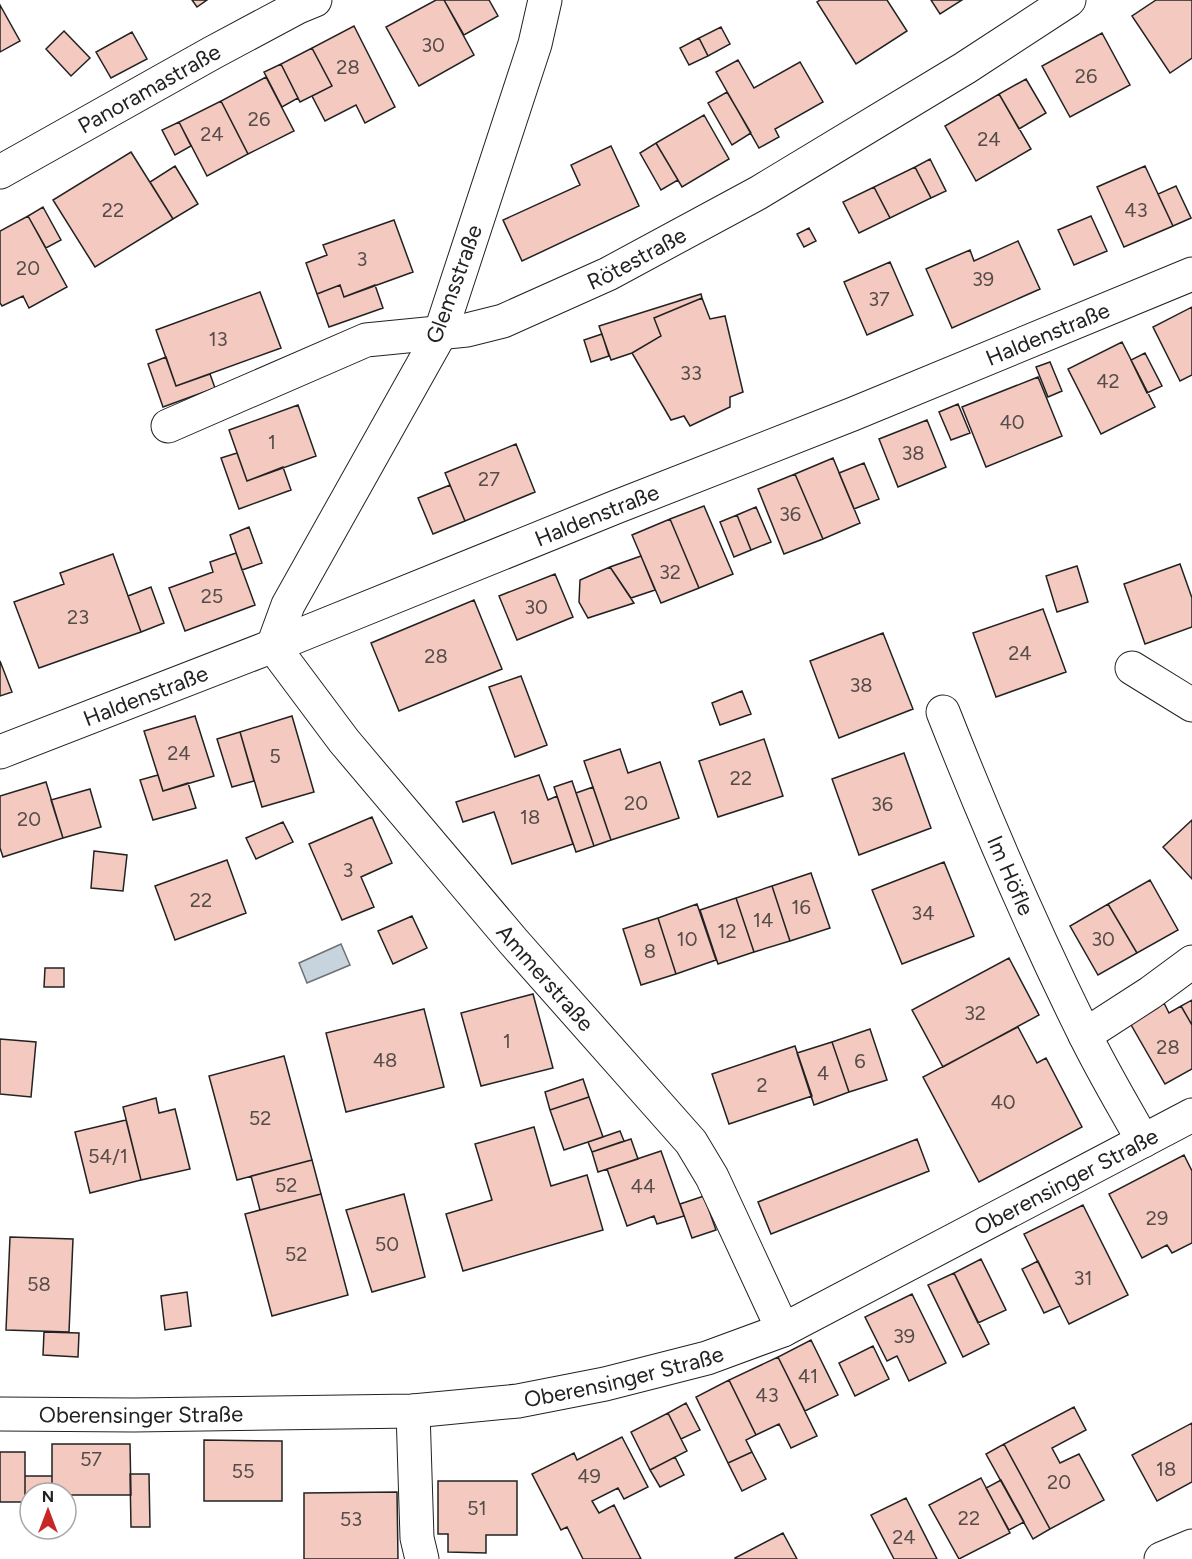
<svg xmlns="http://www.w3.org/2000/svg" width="1192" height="1559" viewBox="0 0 1192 1559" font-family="Figtree,sans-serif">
<rect width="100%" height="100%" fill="#fff"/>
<!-- water -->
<path fill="#c7d3dd" stroke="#6f6f6f" stroke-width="1.5" d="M 341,944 L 350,965 L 307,983 L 299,963 Z"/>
<!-- building -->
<path fill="#f3c9c0" stroke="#222" stroke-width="1.5" d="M 192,0 L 207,0 L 197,7 Z
M 436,0 L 444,0 L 474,55 L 419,86 L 386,27 Z
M 444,0 L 489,0 L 498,16 L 464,35 Z
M 820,0 L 887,0 L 907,31 L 856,64 L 817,2 Z
M 931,0 L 962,0 L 940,14 Z
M 1156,0 L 1192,0 L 1192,58 L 1170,73 L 1132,16 Z
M 0,5 L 20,41 L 0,52 Z
M 354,26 L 395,107 L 365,123 L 356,105 L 325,121 L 312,96 L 332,86 L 312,48 Z
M 721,27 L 730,44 L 708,56 L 699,38 Z
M 64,31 L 90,58 L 71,76 L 46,49 Z
M 132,32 L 147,59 L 111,78 L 96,52 Z
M 1102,33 L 1130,85 L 1070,117 L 1042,66 Z
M 699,38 L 708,56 L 689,65 L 680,48 Z
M 312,48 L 332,86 L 300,102 L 281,64 Z
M 738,60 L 754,88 L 800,62 L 823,102 L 775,129 L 779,137 L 759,148 L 716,72 Z
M 281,64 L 298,98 L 282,107 L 264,72 Z
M 266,77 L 294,131 L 248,154 L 221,101 Z
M 1026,79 L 1046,113 L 1019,129 L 999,94 Z
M 727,92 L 751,133 L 732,145 L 708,103 Z
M 999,94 L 1031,149 L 976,181 L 945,126 Z
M 221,101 L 248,154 L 207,176 L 179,122 Z
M 704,115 L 729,159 L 682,187 L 656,143 Z
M 179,122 L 191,146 L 175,155 L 162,130 Z
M 656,143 L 678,180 L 661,190 L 640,153 Z
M 611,146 L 639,206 L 522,261 L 503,220 L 580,185 L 571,165 Z
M 131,152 L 173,219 L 95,267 L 53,200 Z
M 930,159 L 946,191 L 931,198 L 915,167 Z
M 175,166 L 198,204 L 173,219 L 150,182 Z
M 1145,166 L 1173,226 L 1124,247 L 1097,187 Z
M 915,167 L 931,198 L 890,218 L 874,187 Z
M 1176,186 L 1191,218 L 1173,226 L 1158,194 Z
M 874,187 L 890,218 L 859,233 L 843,202 Z
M 43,207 L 61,240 L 46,248 L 28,216 Z
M 28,216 L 67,287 L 29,308 L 23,296 L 2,306 L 0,303 L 0,231 Z
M 1091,216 L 1107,251 L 1074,265 L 1058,230 Z
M 394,220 L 413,272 L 344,297 L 340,285 L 317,294 L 306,263 L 327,255 L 323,245 Z
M 809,228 L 816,241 L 804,247 L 797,234 Z
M 1018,241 L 1040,289 L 952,328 L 926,269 L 970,250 L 974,261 Z
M 890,262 L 913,315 L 867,335 L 844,282 Z
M 340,285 L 344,297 L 375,285 L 383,308 L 329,327 L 317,294 Z
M 260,292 L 281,348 L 176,386 L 156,330 Z
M 701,294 L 702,298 L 654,318 L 661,336 L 632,353 L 611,360 L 599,326 Z
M 702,298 L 710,319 L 725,316 L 743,392 L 730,397 L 730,407 L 690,426 L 684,416 L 671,420 L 632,353 L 661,336 L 654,318 Z
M 1192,307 L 1192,375 L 1180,381 L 1153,327 Z
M 602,334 L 609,356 L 591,362 L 584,340 Z
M 1122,342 L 1155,407 L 1101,434 L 1068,369 Z
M 1145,353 L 1162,386 L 1147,393 L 1131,360 Z
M 166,357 L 176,386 L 210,374 L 215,388 L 163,407 L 148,364 Z
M 1050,362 L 1062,391 L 1048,397 L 1036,367 Z
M 1038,377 L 1062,436 L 986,467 L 962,407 Z
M 958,404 L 970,433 L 951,440 L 939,412 Z
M 298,405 L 316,456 L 247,481 L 229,430 Z
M 927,420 L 946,467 L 898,487 L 879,439 Z
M 516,444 L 535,492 L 465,521 L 445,473 Z
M 237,453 L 247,481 L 283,467 L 291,490 L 239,509 L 221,458 Z
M 833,458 L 860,523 L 823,539 L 795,474 Z
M 864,463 L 879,499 L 854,509 L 839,473 Z
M 795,474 L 823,539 L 784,554 L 758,489 Z
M 450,485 L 465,521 L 433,534 L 418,498 Z
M 704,506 L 733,574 L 699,588 L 670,519 Z
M 756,507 L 771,542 L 751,550 L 737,515 Z
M 737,515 L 751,550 L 734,557 L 720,522 Z
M 670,519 L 699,588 L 661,603 L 632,535 Z
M 249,527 L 262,563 L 242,570 L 230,535 Z
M 236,553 L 255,605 L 185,631 L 169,588 L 213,572 L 210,562 Z
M 113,554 L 141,632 L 39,668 L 14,602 L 64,584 L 60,573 Z
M 641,556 L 655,590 L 631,598 L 610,567 Z
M 1180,564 L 1192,598 L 1192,627 L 1145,644 L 1124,584 Z
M 1077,566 L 1088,602 L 1057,612 L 1046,576 Z
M 610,567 L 634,603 L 588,618 L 579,602 L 580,580 Z
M 555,574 L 573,617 L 517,640 L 499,596 Z
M 151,587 L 164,623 L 141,632 L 128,596 Z
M 474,600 L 502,669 L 399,711 L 371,643 Z
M 1043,609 L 1066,672 L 996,697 L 973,633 Z
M 883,633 L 913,709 L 839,738 L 810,661 Z
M 0,661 L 12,692 L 0,696 Z
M 521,676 L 547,745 L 515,757 L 489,687 Z
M 742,691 L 751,714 L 720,725 L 712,703 Z
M 195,716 L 214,776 L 163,791 L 144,731 Z
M 292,716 L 314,792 L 262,807 L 240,732 Z
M 240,732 L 254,781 L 232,787 L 217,739 Z
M 764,739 L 783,796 L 718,817 L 699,761 Z
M 620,749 L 628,773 L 660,762 L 679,818 L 611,840 L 584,761 Z
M 904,753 L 931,828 L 859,855 L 832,779 Z
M 158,775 L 163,791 L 188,783 L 196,808 L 153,820 L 140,780 Z
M 539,775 L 548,800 L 557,796 L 573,844 L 512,864 L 494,812 L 463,822 L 456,802 Z
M 572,781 L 594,846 L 576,852 L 554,787 Z
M 46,782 L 63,838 L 3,857 L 0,848 L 0,796 Z
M 593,787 L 611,840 L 594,846 L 576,793 Z
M 90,789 L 101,827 L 63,838 L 51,800 Z
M 372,817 L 392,863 L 361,877 L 374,907 L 342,920 L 309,844 Z
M 1192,820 L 1192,879 L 1163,847 Z
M 283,822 L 293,842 L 256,859 L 246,838 Z
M 94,851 L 127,855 L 123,891 L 91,888 Z
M 227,860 L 246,913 L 175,940 L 155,886 Z
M 944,862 L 974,936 L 902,964 L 872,890 Z
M 811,873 L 830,928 L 790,941 L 772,886 Z
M 1150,880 L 1178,930 L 1137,953 L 1108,904 Z
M 772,886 L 790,941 L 754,952 L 736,898 Z
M 736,898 L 754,952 L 718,964 L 700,910 Z
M 697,904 L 716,960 L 676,974 L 658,918 Z
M 1108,904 L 1137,953 L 1098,975 L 1070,926 Z
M 412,916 L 427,948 L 393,964 L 378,931 Z
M 658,918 L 676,974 L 641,985 L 623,929 Z
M 1009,958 L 1039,1015 L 943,1067 L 912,1010 Z
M 45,968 L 64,968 L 64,987 L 44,987 Z
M 533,994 L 553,1068 L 481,1086 L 461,1013 Z
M 1192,1000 L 1192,1025 L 1181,1006 Z
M 1164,1003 L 1169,1013 L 1181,1006 L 1192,1025 L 1192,1069 L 1165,1084 L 1130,1023 Z
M 424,1009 L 444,1087 L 346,1112 L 326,1033 Z
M 1018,1027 L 1037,1063 L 1046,1058 L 1082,1127 L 979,1182 L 923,1077 Z
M 870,1029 L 887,1080 L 849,1092 L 832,1042 Z
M 0,1039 L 36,1042 L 31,1097 L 0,1094 Z
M 832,1042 L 849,1092 L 814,1105 L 797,1053 Z
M 795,1046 L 812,1096 L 729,1124 L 712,1074 Z
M 284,1056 L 312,1160 L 237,1180 L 209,1076 Z
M 583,1079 L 589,1097 L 550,1110 L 545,1092 Z
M 589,1097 L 603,1137 L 564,1150 L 550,1110 Z
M 156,1098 L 159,1113 L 175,1109 L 190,1169 L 141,1180 L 123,1107 Z
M 126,1120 L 141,1180 L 90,1193 L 75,1132 Z
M 534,1127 L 551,1186 L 587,1175 L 603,1230 L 463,1271 L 446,1214 L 492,1200 L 475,1144 Z
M 620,1131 L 624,1141 L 592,1152 L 588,1142 Z
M 631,1139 L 638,1159 L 598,1172 L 592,1152 Z
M 917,1139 L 929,1171 L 771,1234 L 758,1202 Z
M 661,1151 L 684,1216 L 657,1224 L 654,1216 L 627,1226 L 607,1169 Z
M 1184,1155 L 1192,1171 L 1192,1243 L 1172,1253 L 1167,1245 L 1142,1258 L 1109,1194 Z
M 312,1160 L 321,1194 L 260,1210 L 251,1176 Z
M 321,1194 L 348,1295 L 272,1316 L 245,1214 Z
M 404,1194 L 425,1277 L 372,1292 L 346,1210 Z
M 704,1196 L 716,1230 L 692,1238 L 680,1204 Z
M 1083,1205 L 1128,1295 L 1069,1324 L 1024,1234 Z
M 10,1237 L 73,1239 L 69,1332 L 6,1330 Z
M 981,1259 L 1006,1310 L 978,1323 L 954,1273 Z
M 1038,1261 L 1060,1306 L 1044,1313 L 1022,1269 Z
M 954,1273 L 989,1344 L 963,1357 L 928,1285 Z
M 187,1292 L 191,1326 L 165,1330 L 161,1296 Z
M 912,1294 L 946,1363 L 909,1381 L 897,1356 L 887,1361 L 865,1317 Z
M 44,1332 L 79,1333 L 78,1357 L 43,1355 Z
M 811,1340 L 838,1395 L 805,1411 L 778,1357 Z
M 873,1346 L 889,1379 L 855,1396 L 839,1363 Z
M 778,1357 L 817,1436 L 791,1448 L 779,1424 L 756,1435 L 729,1380 Z
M 729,1380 L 756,1435 L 746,1440 L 752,1452 L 728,1463 L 696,1397 Z
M 686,1403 L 700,1430 L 681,1439 L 668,1413 Z
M 1074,1407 L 1086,1430 L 1052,1448 L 1060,1463 L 1079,1454 L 1104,1500 L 1050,1529 L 1004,1444 Z
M 668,1413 L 687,1451 L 650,1470 L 631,1432 Z
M 1192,1423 L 1192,1482 L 1157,1501 L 1132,1455 Z
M 622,1437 L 648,1487 L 624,1499 L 618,1488 L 592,1501 L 599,1513 L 614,1505 L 641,1559 L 583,1559 L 567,1527 L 561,1530 L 532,1474 L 574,1453 L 577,1460 Z
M 204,1440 L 282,1441 L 282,1501 L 204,1501 Z
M 52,1444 L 130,1444 L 131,1495 L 66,1495 L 66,1493 L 52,1493 Z
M 1004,1444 L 1050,1529 L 1033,1539 L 986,1454 Z
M 0,1452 L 25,1452 L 25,1502 L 0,1502 Z
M 752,1452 L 766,1479 L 742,1491 L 728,1463 Z
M 675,1457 L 684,1475 L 660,1487 L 650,1470 Z
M 130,1474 L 149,1474 L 150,1527 L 131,1527 Z
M 25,1476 L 52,1476 L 52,1493 L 30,1493 L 30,1517 L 25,1517 Z
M 981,1478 L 1010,1533 L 959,1559 L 929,1505 Z
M 1001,1480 L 1024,1522 L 1009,1530 L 986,1488 Z
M 438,1481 L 517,1481 L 517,1535 L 486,1535 L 486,1553 L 448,1552 L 448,1534 L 438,1534 Z
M 397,1492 L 398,1559 L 304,1559 L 304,1493 Z
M 906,1498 L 937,1559 L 894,1559 L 871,1515 Z
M 783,1533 L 797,1559 L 735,1559 L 735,1558 Z"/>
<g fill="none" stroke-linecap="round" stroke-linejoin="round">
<!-- street casing -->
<g stroke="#222" stroke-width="35">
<g id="street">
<path id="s1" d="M 545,0 L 535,44 L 440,334 L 288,605 L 273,646 L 344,741 L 513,941 L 691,1142 L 712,1177 L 783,1330"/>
<path id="s2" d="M 0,172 L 212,53 L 298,7 L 315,0"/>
<path id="s3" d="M 168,426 L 366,340 L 467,330 L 503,321 L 608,274 L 758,193 L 965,68 L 1069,0"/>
<path d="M 1132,668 L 1192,705"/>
<path id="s4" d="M 943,712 C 986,821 1032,928 1084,1033 C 1102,1070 1123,1105 1143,1141"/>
<path id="s5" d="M 0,752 L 273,646 L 616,507 L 853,414 L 1192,274"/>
<path d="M 1085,1035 L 1150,993 L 1192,962"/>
<path d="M 413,1411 L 417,1538 L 422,1559"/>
<path d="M 1161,1559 L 1192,1546"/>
</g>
</g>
<!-- secondary casing -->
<g stroke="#222" stroke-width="35">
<g id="secondary">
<path id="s6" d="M 0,1414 L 134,1415 L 413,1411 L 518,1401 L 605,1384 L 707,1358 L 783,1330 L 1192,1115"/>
</g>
</g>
<!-- street -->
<use href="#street" stroke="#fff" stroke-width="33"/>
<!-- secondary -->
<use href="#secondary" stroke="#fff" stroke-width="33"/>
</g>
<g text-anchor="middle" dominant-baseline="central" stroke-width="4.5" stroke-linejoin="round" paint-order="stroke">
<!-- number labels -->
<g font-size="20" fill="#564c4a">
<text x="433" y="45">30</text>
<text x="348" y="67">28</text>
<text x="1086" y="76">26</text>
<text x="259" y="119">26</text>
<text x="212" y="134">24</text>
<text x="989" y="139">24</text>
<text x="113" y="210">22</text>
<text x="1136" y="210">43</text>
<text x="362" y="259">3</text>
<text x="28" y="268">20</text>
<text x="983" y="279">39</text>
<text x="879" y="299">37</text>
<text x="218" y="339">13</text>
<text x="691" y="373">33</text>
<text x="1108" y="381">42</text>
<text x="1012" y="422">40</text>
<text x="272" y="442">1</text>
<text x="913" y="453">38</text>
<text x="489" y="479">27</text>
<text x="790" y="514">36</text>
<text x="670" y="572">32</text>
<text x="212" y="596">25</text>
<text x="536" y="607">30</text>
<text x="78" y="617">23</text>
<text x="1020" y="653">24</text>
<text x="436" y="656">28</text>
<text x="861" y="685">38</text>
<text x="179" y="753">24</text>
<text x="275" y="756">5</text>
<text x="741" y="778">22</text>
<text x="636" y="803">20</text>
<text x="882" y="804">36</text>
<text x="530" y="817">18</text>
<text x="29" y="819">20</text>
<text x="348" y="870">3</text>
<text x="201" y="900">22</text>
<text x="801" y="907">16</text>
<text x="923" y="913">34</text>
<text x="763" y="920">14</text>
<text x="727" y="931">12</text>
<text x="687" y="939">10</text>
<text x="1103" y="939">30</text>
<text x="650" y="951">8</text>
<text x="975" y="1013">32</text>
<text x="507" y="1041">1</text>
<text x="1168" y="1047">28</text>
<text x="385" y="1060">48</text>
<text x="860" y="1061">6</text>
<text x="823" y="1073">4</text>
<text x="762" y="1085">2</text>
<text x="1003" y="1102">40</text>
<text x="260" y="1118">52</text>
<text x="108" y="1156">54/1</text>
<text x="286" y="1185">52</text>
<text x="643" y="1186">44</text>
<text x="1157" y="1218">29</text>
<text x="387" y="1244">50</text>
<text x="296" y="1254">52</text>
<text x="1083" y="1278">31</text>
<text x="39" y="1284">58</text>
<text x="904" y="1336">39</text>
<text x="808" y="1376">41</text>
<text x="767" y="1395">43</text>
<text x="91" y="1459">57</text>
<text x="1166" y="1469">18</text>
<text x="243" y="1471">55</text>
<text x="589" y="1476">49</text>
<text x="1059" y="1482">20</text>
<text x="477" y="1508">51</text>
<text x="969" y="1518">22</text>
<text x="351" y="1519">53</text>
<text x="904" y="1537">24</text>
</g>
<!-- street labels -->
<g font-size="22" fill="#222" stroke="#fff">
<text stroke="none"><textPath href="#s2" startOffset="171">Panoramastraße</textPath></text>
<text stroke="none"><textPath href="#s3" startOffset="502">Rötestraße</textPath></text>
<text transform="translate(454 284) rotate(-70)">Glemsstraße</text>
<text stroke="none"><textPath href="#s5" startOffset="1128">Haldenstraße</textPath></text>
<text stroke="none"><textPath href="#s5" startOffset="642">Haldenstraße</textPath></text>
<text stroke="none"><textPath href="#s5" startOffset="156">Haldenstraße</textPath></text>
<text stroke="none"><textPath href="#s4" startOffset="177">Im Höfle</textPath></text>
<text stroke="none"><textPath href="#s1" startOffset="1134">Ammerstraße</textPath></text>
<text stroke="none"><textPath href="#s6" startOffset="1113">Oberensinger Straße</textPath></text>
<text stroke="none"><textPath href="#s6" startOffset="627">Oberensinger Straße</textPath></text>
<text stroke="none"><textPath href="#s6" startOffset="141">Oberensinger Straße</textPath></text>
</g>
</g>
<!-- north arrow -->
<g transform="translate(48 1511)"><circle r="28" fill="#ffffff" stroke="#a7a7a7" stroke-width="1.5"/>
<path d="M0-4.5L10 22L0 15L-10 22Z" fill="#c62828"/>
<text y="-9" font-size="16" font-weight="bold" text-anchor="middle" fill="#222222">N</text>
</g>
</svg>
